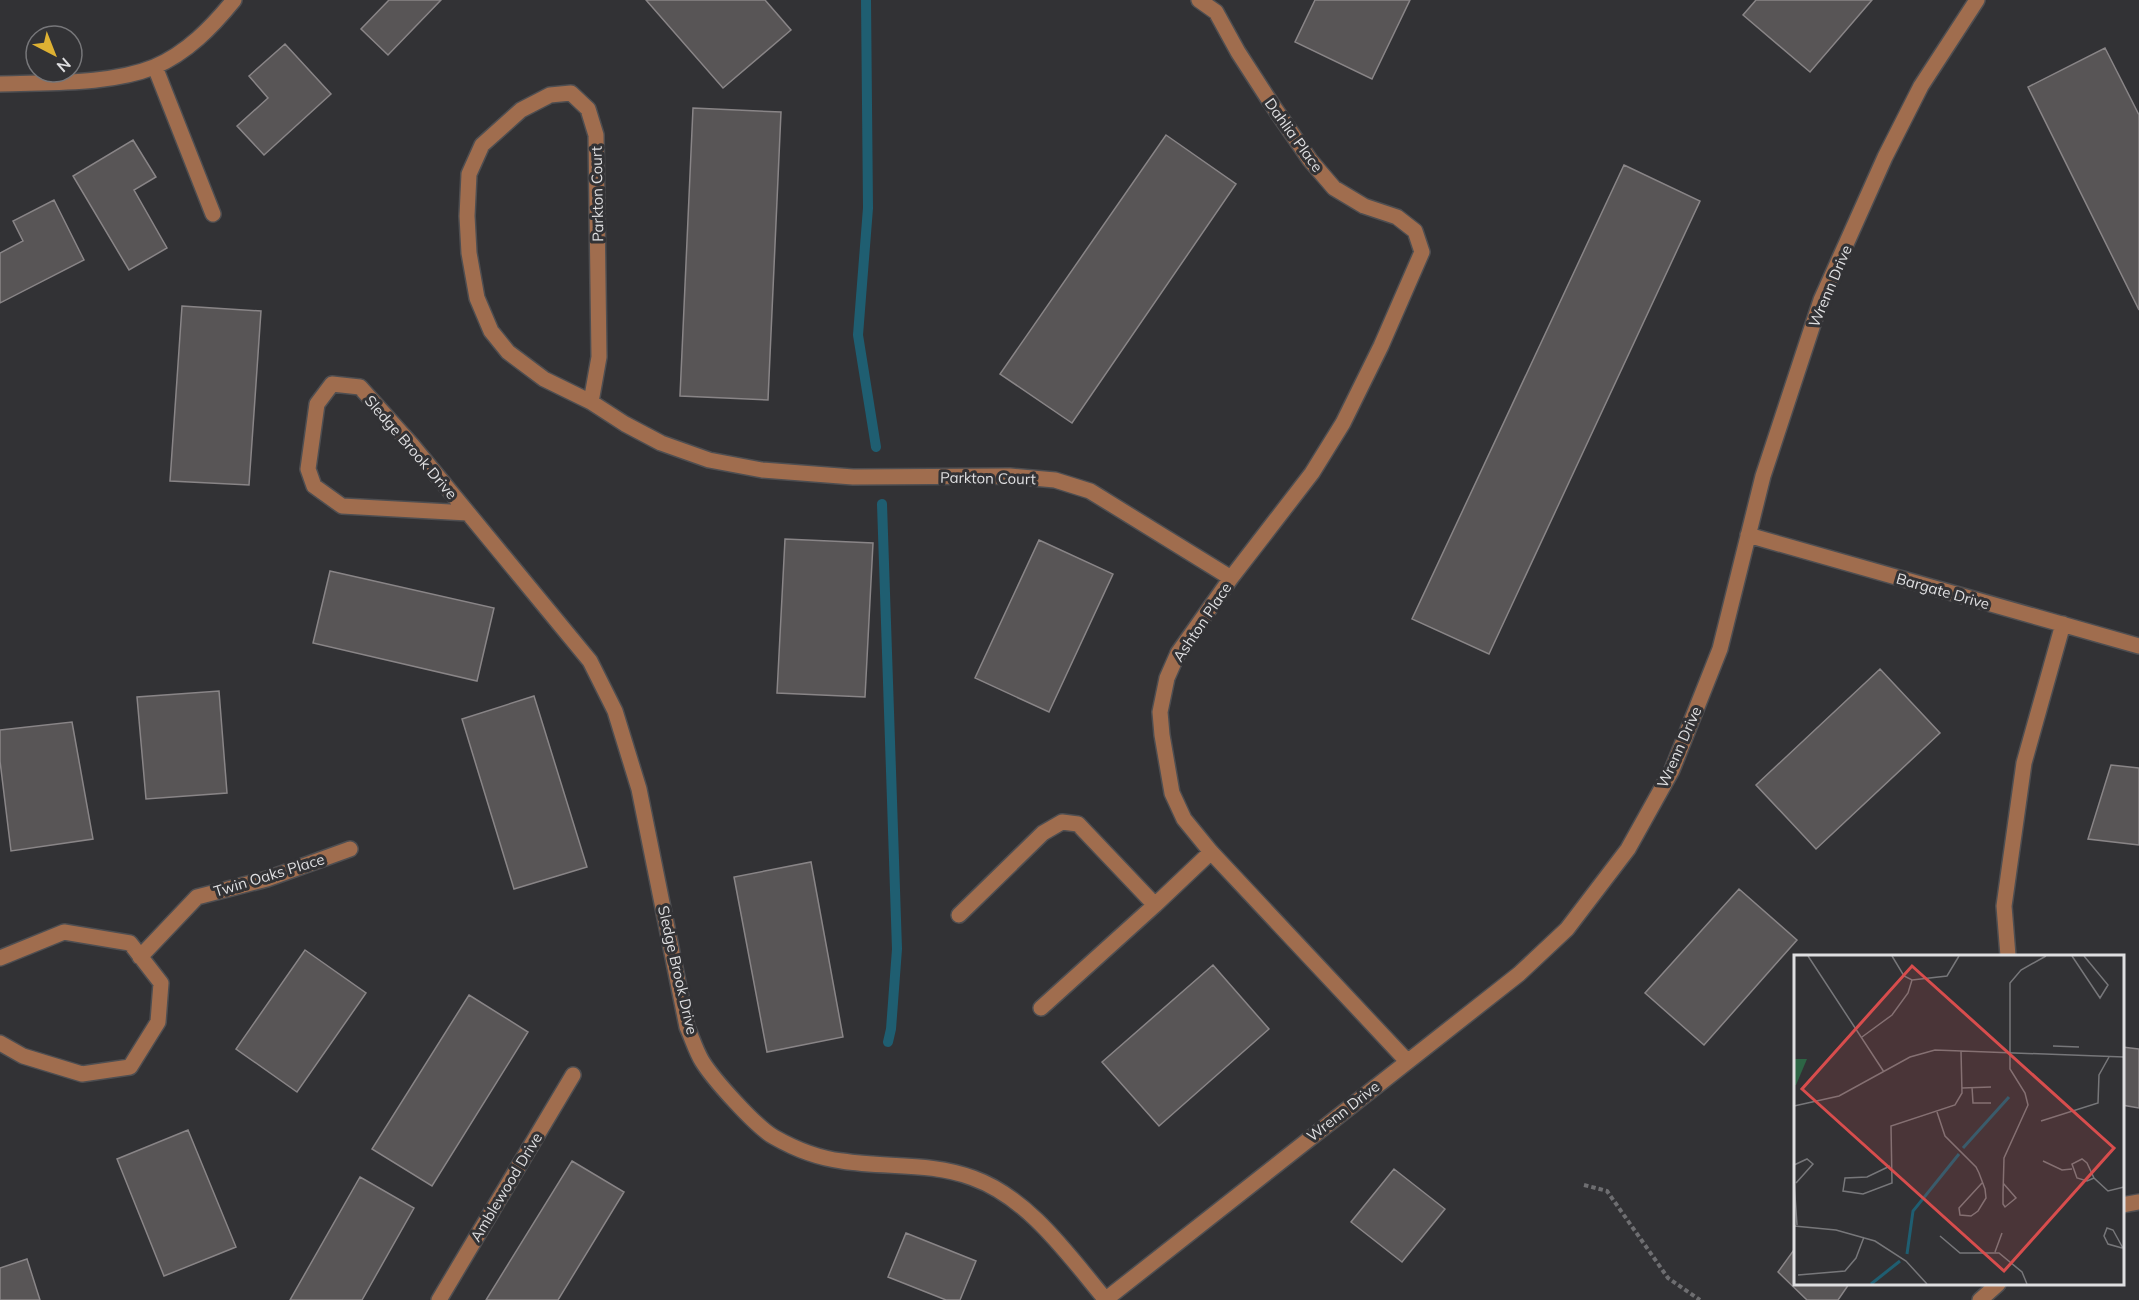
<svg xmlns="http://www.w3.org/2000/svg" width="2139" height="1300" viewBox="0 0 2139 1300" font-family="Mulish,sans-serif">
<rect width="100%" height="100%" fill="#323235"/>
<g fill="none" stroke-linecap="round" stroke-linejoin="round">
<!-- stream -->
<path stroke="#1f5e71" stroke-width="10" d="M 866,0 L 868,208 L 858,335 L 876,447
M 882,504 L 897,949 L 891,1029 L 888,1042"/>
</g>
<!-- building -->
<path fill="#585556" stroke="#898587" stroke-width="1.5" d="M 389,0 L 441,0 L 388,55 L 361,29 Z
M 646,0 L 765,0 L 791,30 L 723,88 Z
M 1315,0 L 1410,0 L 1372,79 L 1295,42 Z
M 1756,0 L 1872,0 L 1810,72 L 1743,15 Z
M 285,44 L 331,94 L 264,155 L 237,126 L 268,98 L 249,76 Z
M 2105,48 L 2139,115 L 2139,310 L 2028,87 Z
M 693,108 L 781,112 L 768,400 L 680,396 Z
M 1166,135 L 1236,184 L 1072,423 L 1000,374 Z
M 133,140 L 156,177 L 134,190 L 167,248 L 129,270 L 73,176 Z
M 1624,165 L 1700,201 L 1489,654 L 1412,619 Z
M 54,200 L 84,260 L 0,303 L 0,253 L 23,241 L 13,221 Z
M 182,306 L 261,311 L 249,485 L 170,481 Z
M 785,539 L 873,543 L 865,697 L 777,693 Z
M 1039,540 L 1113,574 L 1049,712 L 975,678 Z
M 330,571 L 494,608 L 477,681 L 313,643 Z
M 1880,669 L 1940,733 L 1816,849 L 1756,785 Z
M 219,691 L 227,793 L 146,799 L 137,697 Z
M 534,696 L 587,867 L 514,889 L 462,719 Z
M 72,722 L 93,839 L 11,851 L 0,761 L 0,730 Z
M 2111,765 L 2139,768 L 2139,845 L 2088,839 Z
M 811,862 L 843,1037 L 767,1052 L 734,877 Z
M 1739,889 L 1797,940 L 1704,1045 L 1645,993 Z
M 305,950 L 366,993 L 297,1092 L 236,1049 Z
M 1213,965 L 1269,1029 L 1159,1126 L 1102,1062 Z
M 469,995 L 528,1032 L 432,1186 L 372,1149 Z
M 2122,1047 L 2139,1049 L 2139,1108 L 2122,1105 Z
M 188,1130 L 236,1247 L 164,1276 L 117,1159 Z
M 572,1161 L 624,1192 L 558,1300 L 486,1300 Z
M 1394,1169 L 1445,1209 L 1402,1262 L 1351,1222 Z
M 360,1177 L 414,1208 L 362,1300 L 290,1300 Z
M 906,1233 L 976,1261 L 960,1300 L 946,1300 L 888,1277 Z
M 1796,1247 L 1796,1284 L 1849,1284 L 1838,1300 L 1807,1300 L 1778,1272 Z
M 27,1259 L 40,1300 L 0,1300 L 0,1268 Z"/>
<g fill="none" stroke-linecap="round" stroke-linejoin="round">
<!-- minor casing -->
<g stroke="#4e4e51" stroke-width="18">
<path id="minor" d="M 1199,0 L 1216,12 L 1238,52 L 1271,103 L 1310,160 L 1334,188 L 1364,206 L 1397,217 L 1415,231 L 1422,252 L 1381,346 L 1343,423 L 1312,473 L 1231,578 L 1178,653 L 1167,678 L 1160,712 L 1162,735 L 1172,793 L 1184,819 L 1211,852 L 1407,1061
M 155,67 L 213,214
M 0,84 C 48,82 109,85 154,67 C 187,53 212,27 234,0
M 591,402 L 599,357 L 596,135 L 588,109 L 571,93 L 550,95 L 521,110 L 482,145 L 469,174 L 467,216 L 469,253 L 477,298 L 491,331 L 508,352 L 544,379 L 591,402 L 625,424 L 661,443 L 709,460 L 762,470 L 853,477 L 1010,476 L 1055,480 L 1090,491 L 1231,578
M 468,513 L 342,506 L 314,486 L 308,469 L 317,404 L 332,384 L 360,387 L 412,445 L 590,661 L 615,711 L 639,789 L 687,1027 C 692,1038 696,1051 702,1061 C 713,1079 756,1127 774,1137 C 795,1149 818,1158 842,1161 C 886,1168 931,1162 973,1178 C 1029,1198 1069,1256 1106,1300
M 1748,535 L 2139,646
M 959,915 L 1043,833 L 1062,822 L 1078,824 L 1155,905
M 2008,956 L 2004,906 L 2024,763 L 2063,624
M 140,957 L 197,897 L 267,879 L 350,849
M 0,958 L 64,932 L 130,943 L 161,983 L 158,1022 L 130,1067 L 82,1074 L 23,1056 L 0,1043
M 1041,1008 L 1155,905 L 1211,852
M 2122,1205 L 2139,1202
M 439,1300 L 573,1075
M 1105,1300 L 1519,974 L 1567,929 L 1628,849 L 1672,770 L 1720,649 L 1763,476 L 1821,300 L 1885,157 L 1921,86 L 1977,0
M 1980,1300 L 1998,1284"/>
</g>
<!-- path -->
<path stroke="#6e6e71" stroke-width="4" stroke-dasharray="4.5 3" stroke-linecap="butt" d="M 1584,1185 L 1607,1191 L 1668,1278 L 1700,1300"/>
<!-- minor -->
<use href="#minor" stroke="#a06d4e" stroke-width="15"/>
</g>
<g text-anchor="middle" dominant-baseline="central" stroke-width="6" stroke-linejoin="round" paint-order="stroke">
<!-- street labels -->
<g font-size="15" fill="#dfdfe1" stroke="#323235">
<text transform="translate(1294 135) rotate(54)">Dahlia Place</text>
<text transform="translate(597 194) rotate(-91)">Parkton Court</text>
<text transform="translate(1830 286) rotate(-67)">Wrenn Drive</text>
<text transform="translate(411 447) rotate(49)">Sledge Brook Drive</text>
<text transform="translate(988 478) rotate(1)">Parkton Court</text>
<text transform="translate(1943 591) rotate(16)">Bargate Drive</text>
<text transform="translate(1202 622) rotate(-56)">Ashton Place</text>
<text transform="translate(1679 747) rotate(-66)">Wrenn Drive</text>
<text transform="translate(269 875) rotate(-17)">Twin Oaks Place</text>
<text transform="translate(678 970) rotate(77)">Sledge Brook Drive</text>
<text transform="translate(1343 1111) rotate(-38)">Wrenn Drive</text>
<text transform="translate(506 1187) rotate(-59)">Amblewood Drive</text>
</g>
</g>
<!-- overview -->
<g transform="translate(1794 955)">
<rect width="330" height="330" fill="#323235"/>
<path d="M 0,104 L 13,104 L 2,130 L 0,130 Z" fill="#2d6545"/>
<path fill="none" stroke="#1f5e71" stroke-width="3" d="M 169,193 L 215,142M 113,299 L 119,256 L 165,199M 77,329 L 106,306"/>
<path fill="none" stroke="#77777a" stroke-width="1.5" d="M 14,1 L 90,117M 98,1 L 110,21 L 118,25 L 153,21 L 165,1M 278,1 L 306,43 L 314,30 L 290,1M 68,82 L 98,60 L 114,38 L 118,25M 259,91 L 285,92M 178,132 L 179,148 L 197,148M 168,133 L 197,132M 0,151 L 45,141 L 116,102 L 141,95 L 330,102M 143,157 L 151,181 L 182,212 L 185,218 L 191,234 L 192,243 L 184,256 L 177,261 L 166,260 L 165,253 L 188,228M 247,166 L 304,148 L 305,120 L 315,102M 249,206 L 268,215 L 278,214M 0,210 L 13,204 L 19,209 L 2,228M 96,211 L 73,222 L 51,223 L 49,236 L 69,239 L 98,228 L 97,171 L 161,150 L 168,138 L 167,96M 300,223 L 293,226 L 283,223 L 278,209 L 288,204 L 293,208 L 300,223 L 314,236 L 330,232M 0,226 L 3,270M 209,228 L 222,243 L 211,252 L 209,249 L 209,239 L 210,203 L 234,150 L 231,138 L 216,114 L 216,28 L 227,15 L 252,1M 0,271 L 42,275 L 81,286 L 112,306 L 133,329M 146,281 L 166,298 L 205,298 L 228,317 L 233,329M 328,293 L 314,289 L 310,281 L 313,273 L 319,275 L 330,295M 201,297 L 208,278M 4,320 L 51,316 L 62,303 L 70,282"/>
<path fill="#d84d4d" fill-opacity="0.15" stroke="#d84d4d" stroke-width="3" d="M 118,11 L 320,193 L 210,316 L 8,134 Z"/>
<rect width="330" height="330" fill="none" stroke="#dfdfe1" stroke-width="3"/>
</g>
<!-- north arrow -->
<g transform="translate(54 54) rotate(138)"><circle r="28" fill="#323235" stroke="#77777a" stroke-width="1.5"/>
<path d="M0-4.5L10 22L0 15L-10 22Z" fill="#deb133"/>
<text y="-9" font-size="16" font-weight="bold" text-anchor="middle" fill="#dfdfe1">N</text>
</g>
</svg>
